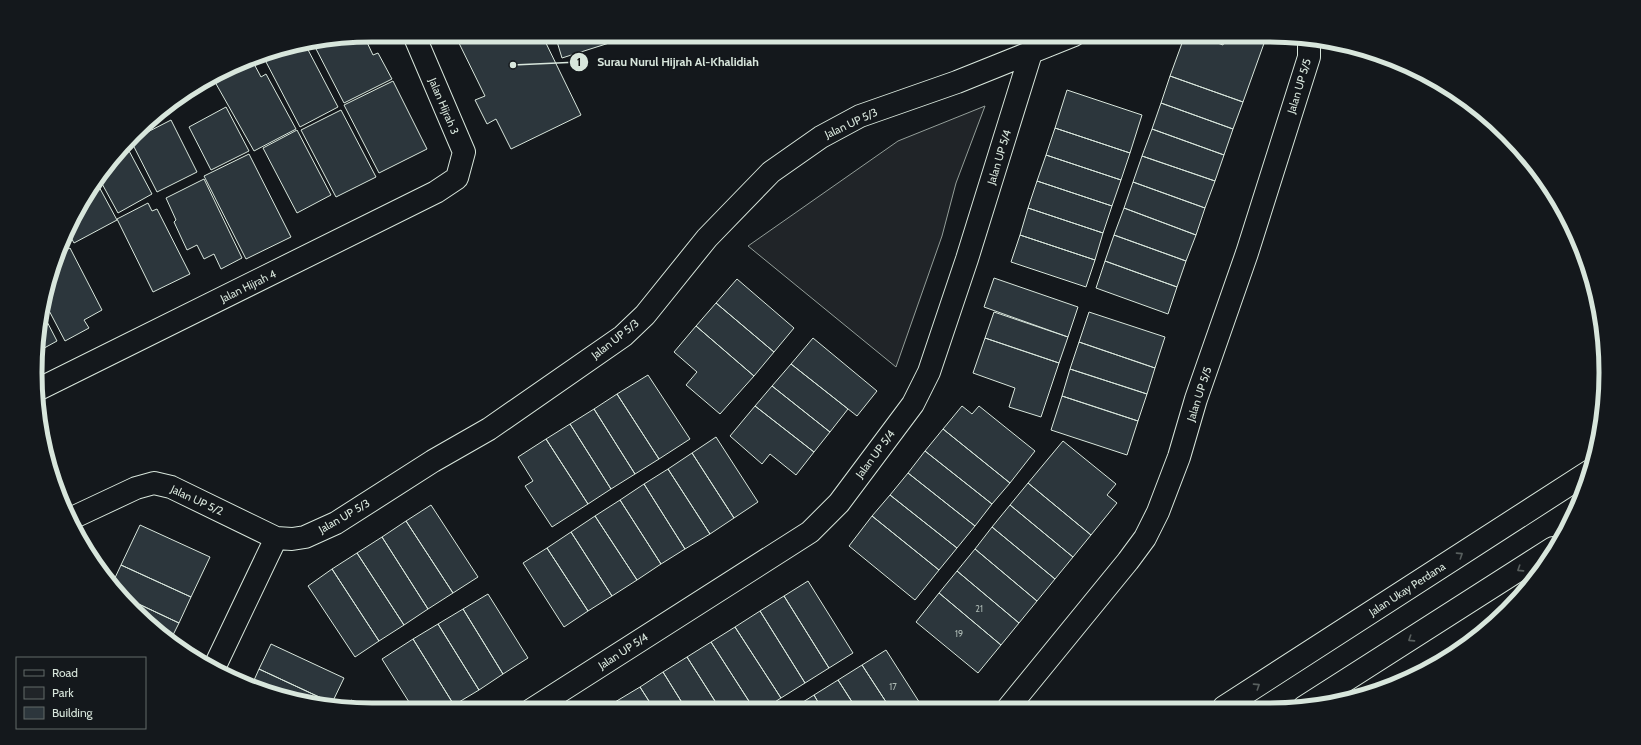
<svg xmlns="http://www.w3.org/2000/svg" width="1641" height="745" viewBox="0 0 1641 745" font-family="Cabin,sans-serif">
<rect width="100%" height="100%" fill="#14181c"/>
<!-- green -->
<path fill="#202428" stroke="#939e99" d="M 985,106 L 956,183 L 942,236 L 896,367 L 748,246 L 898,141 Z"/>
<!-- building -->
<path fill="#2c363c" stroke="#d8e6dc" d="M 455,35 L 542,35 L 581,115 L 511,149 L 496,119 L 487,124 L 475,100 L 485,96 Z
M 555,35 L 627,35 L 628,37 L 562,58 Z
M 1185,35 L 1195,35 L 1223,45 L 1227,35 L 1267,35 L 1243,102 L 1170,76 Z
M 364,36 L 373,55 L 378,53 L 392,79 L 344,103 L 314,45 Z
M 306,46 L 338,107 L 300,127 L 265,60 L 288,49 Z
M 253,62 L 261,77 L 266,74 L 296,129 L 254,151 L 215,82 Z
M 1170,76 L 1243,102 L 1233,129 L 1161,103 Z
M 393,81 L 427,149 L 379,173 L 344,105 Z
M 1067,90 L 1142,115 L 1130,153 L 1055,128 Z
M 1161,103 L 1233,129 L 1224,155 L 1152,129 Z
M 226,107 L 249,151 L 211,170 L 189,127 Z
M 341,110 L 376,177 L 336,197 L 301,130 Z
M 171,120 L 197,172 L 157,192 L 131,141 L 134,139 Z
M 1055,128 L 1130,153 L 1121,180 L 1046,155 Z
M 1152,129 L 1224,155 L 1215,181 L 1142,156 Z
M 297,130 L 331,195 L 297,213 L 263,148 Z
M 127,147 L 152,194 L 118,213 L 100,180 Z
M 249,154 L 291,237 L 246,259 L 204,176 Z
M 1046,155 L 1121,180 L 1112,206 L 1037,181 Z
M 1142,156 L 1215,181 L 1205,208 L 1133,182 Z
M 204,179 L 242,258 L 221,269 L 214,254 L 204,259 L 197,245 L 187,250 L 174,222 L 176,220 L 166,198 Z
M 1037,181 L 1112,206 L 1103,233 L 1028,208 Z
M 1133,182 L 1205,208 L 1196,235 L 1124,208 Z
M 97,183 L 117,220 L 74,243 L 69,234 L 80,204 Z
M 148,203 L 152,211 L 157,209 L 190,274 L 153,292 L 117,219 Z
M 1028,208 L 1103,233 L 1095,260 L 1020,235 Z
M 1124,208 L 1196,235 L 1186,261 L 1114,235 Z
M 1020,235 L 1095,260 L 1086,287 L 1011,262 Z
M 1114,235 L 1186,261 L 1177,287 L 1105,261 Z
M 70,248 L 102,310 L 84,320 L 89,328 L 65,341 L 44,301 L 62,252 Z
M 1105,261 L 1177,287 L 1168,314 L 1096,288 Z
M 994,278 L 1078,307 L 1068,337 L 984,307 Z
M 737,279 L 794,328 L 774,352 L 716,303 Z
M 716,303 L 774,352 L 754,376 L 696,326 Z
M 41,310 L 57,341 L 37,352 Z
M 994,312 L 1068,337 L 1059,363 L 985,338 Z
M 1089,312 L 1165,337 L 1155,368 L 1079,342 Z
M 696,326 L 754,376 L 720,414 L 686,385 L 697,372 L 674,352 Z
M 813,338 L 877,391 L 857,416 L 791,364 Z
M 985,338 L 1059,363 L 1041,417 L 1009,407 L 1015,388 L 973,373 Z
M 1079,342 L 1155,368 L 1147,394 L 1070,369 Z
M 791,364 L 848,409 L 830,432 L 772,386 Z
M 1070,369 L 1147,394 L 1138,421 L 1062,396 Z
M 648,375 L 690,439 L 659,459 L 617,394 Z
M 772,386 L 830,432 L 814,452 L 755,406 Z
M 617,394 L 659,459 L 635,474 L 594,409 Z
M 1062,396 L 1138,421 L 1127,455 L 1051,430 Z
M 755,406 L 814,452 L 796,475 L 770,454 L 762,464 L 730,436 Z
M 962,406 L 972,414 L 979,406 L 1035,451 L 1010,483 L 943,429 Z
M 594,409 L 635,474 L 611,489 L 570,424 Z
M 570,424 L 611,489 L 588,504 L 546,439 Z
M 943,429 L 1010,483 L 992,504 L 925,451 Z
M 716,437 L 758,502 L 734,518 L 692,453 Z
M 546,439 L 588,504 L 552,527 L 525,486 L 533,481 L 518,457 Z
M 1063,441 L 1116,484 L 1107,495 L 1117,503 L 1091,535 L 1028,483 Z
M 925,451 L 992,504 L 975,526 L 908,473 Z
M 692,453 L 734,518 L 710,534 L 668,469 Z
M 668,469 L 710,534 L 685,549 L 644,484 Z
M 908,473 L 975,526 L 957,548 L 890,495 Z
M 1028,483 L 1091,535 L 1073,557 L 1010,505 Z
M 644,484 L 685,549 L 661,564 L 620,500 Z
M 890,495 L 957,548 L 939,570 L 872,516 Z
M 620,500 L 661,564 L 637,580 L 595,516 Z
M 431,505 L 478,577 L 453,593 L 406,521 Z
M 1010,505 L 1073,557 L 1055,579 L 992,527 Z
M 595,516 L 637,580 L 612,596 L 571,532 Z
M 872,516 L 939,570 L 915,600 L 849,546 Z
M 406,521 L 453,593 L 428,609 L 382,537 Z
M 140,525 L 210,557 L 191,597 L 121,565 Z
M 992,527 L 1055,579 L 1037,601 L 975,549 Z
M 571,532 L 612,596 L 588,611 L 547,548 Z
M 382,537 L 428,609 L 404,625 L 357,553 Z
M 547,548 L 588,611 L 564,627 L 523,563 Z
M 975,549 L 1037,601 L 1019,623 L 957,571 Z
M 357,553 L 404,625 L 379,641 L 332,569 Z
M 121,565 L 191,597 L 179,623 L 128,599 L 113,582 Z
M 332,569 L 379,641 L 355,657 L 308,586 Z
M 957,571 L 1019,623 L 1001,645 L 939,593 Z
M 808,581 L 853,653 L 829,668 L 784,596 Z
M 939,593 L 1001,645 L 978,673 L 916,622 Z
M 488,594 L 528,658 L 503,674 L 463,609 Z
M 784,596 L 829,668 L 805,683 L 760,611 Z
M 128,599 L 179,623 L 171,639 L 150,626 Z
M 463,609 L 503,674 L 479,690 L 438,624 Z
M 760,611 L 805,683 L 781,698 L 735,627 Z
M 438,624 L 479,690 L 454,705 L 413,639 Z
M 735,627 L 781,698 L 764,709 L 754,709 L 711,642 Z
M 413,639 L 454,705 L 446,710 L 414,710 L 382,659 Z
M 711,642 L 754,709 L 720,709 L 687,657 Z
M 271,644 L 344,678 L 332,703 L 259,669 Z
M 886,650 L 923,708 L 890,708 L 862,665 Z
M 687,657 L 720,709 L 686,709 L 663,672 Z
M 862,665 L 890,708 L 856,708 L 838,680 Z
M 259,669 L 332,703 L 331,706 L 306,703 L 251,687 Z
M 663,672 L 686,709 L 654,709 L 640,687 Z
M 838,680 L 856,708 L 822,709 L 814,695 Z
M 640,687 L 654,709 L 620,709 L 615,702 Z
M 814,695 L 822,709 L 792,709 Z
M 351,700 L 373,710 L 348,708 Z"/>
<g fill="none" stroke-linecap="round" stroke-linejoin="round">
<!-- street casing -->
<g stroke="#d8e6dc" stroke-width="24">
<path id="street" d="M 37,390 L 436,192 L 457,178 L 464,152 L 414,35
M 72,518 L 136,488 L 154,483 L 171,487 L 276,538
M 215,666 L 276,538 L 292,539 L 305,537 L 336,523 L 433,461 L 489,429 L 623,336 L 645,315 L 707,238 L 771,172 L 821,137 L 860,116 L 957,82 L 1074,35
M 1008,708 L 1128,561 L 1145,538 L 1158,512 L 1179,457 L 1196,399 L 1247,253 L 1309,57 L 1309,39
M 531,710 L 810,532 L 839,503 L 913,404 L 929,372 L 967,259 L 1031,53"/>
</g>
<!-- secondary casing -->
<g stroke="#d8e6dc" stroke-width="24">
<path id="secondary" d="M 1224,707 L 1590,471
M 1304,707 L 1553,548"/>
</g>
<!-- street -->
<use href="#street" stroke="#14181c" stroke-width="22"/>
<!-- secondary -->
<use href="#secondary" stroke="#14181c" stroke-width="22"/>
</g>
<!-- one-way arrows -->
<defs><path id="oneway-chevron" d="M-2-3.5L2.5 0L-2 3.5" fill="none" stroke-width="1.6" stroke-linecap="round" stroke-linejoin="round"/></defs>
<g stroke="#59605f">
<use href="#oneway-chevron" transform="translate(1460 555) rotate(-33)"/>
<use href="#oneway-chevron" transform="translate(1520 569) rotate(147)"/>
<use href="#oneway-chevron" transform="translate(1411 639) rotate(147)"/>
<use href="#oneway-chevron" transform="translate(1257 686) rotate(-33)"/>
</g>
<g text-anchor="middle" dominant-baseline="central" stroke-width="3" stroke-linejoin="round" paint-order="stroke">
<!-- number labels -->
<g font-size="9" fill="#adbab4">
<text x="979" y="608">21</text>
<text x="959" y="633">19</text>
<text x="893" y="686">17</text>
</g>
<!-- street labels -->
<g font-size="11" fill="#d8e6dc" stroke="#14181c">
<text transform="translate(1299 86) rotate(-73)">Jalan UP 5/5</text>
<text transform="translate(444 106) rotate(67)">Jalan Hijrah 3</text>
<text transform="translate(851 123) rotate(-25)">Jalan UP 5/3</text>
<text transform="translate(999 157) rotate(-73)">Jalan UP 5/4</text>
<text transform="translate(248 286) rotate(-26)">Jalan Hijrah 4</text>
<text transform="translate(615 339) rotate(-38)">Jalan UP 5/3</text>
<text transform="translate(1199 394) rotate(-72)">Jalan UP 5/5</text>
<text transform="translate(875 454) rotate(-53)">Jalan UP 5/4</text>
<text transform="translate(197 500) rotate(25)">Jalan UP 5/2</text>
<text transform="translate(344 516) rotate(-30)">Jalan UP 5/3</text>
<text transform="translate(1407 589) rotate(-33)">Jalan Ukay Perdana</text>
<text transform="translate(623 651) rotate(-33)">Jalan UP 5/4</text>
</g>
</g>
<!-- crop -->
<path d="M0 0H1641V745H0ZM372 42H1269A330 330 0 0 1 1599 372V373A330 330 0 0 1 1269 703H372A330 330 0 0 1 42 373V372A330 330 0 0 1 372 42Z" fill="#14181c" fill-rule="evenodd"/>
<path fill="none" stroke="#d8e6dc" stroke-width="5" d="M372 42H1269A330 330 0 0 1 1599 372V373A330 330 0 0 1 1269 703H372A330 330 0 0 1 42 373V372A330 330 0 0 1 372 42Z"/>
<!-- callouts -->
<path fill="none" stroke="#d8e6dc" stroke-width="1.5" d="M513 65L579 62"/>
<g fill="#d8e6dc" stroke="#14181c" stroke-width="1.5">
<circle cx="513" cy="65" r="4"/>
<circle cx="579" cy="62" r="10"/>
</g>
<g font-size="12" text-anchor="middle" font-weight="bold" fill="#111">
<text x="579" y="66">1</text>
</g>
<g font-size="12" text-anchor="middle" font-weight="bold" fill="#d8e6dc" stroke="#14181c" stroke-width="3" stroke-linejoin="round" paint-order="stroke">
<text x="678" y="66">Surau Nurul Hijrah Al-Khalidiah</text>
</g>
<!-- legend -->
<rect x="16" y="657" width="130" height="72" fill="#14181c" stroke="#626a69"/>
<rect x="24" y="670" width="20" height="6" fill="#14181c" stroke="#626a69"/>
<text x="52" y="677" font-size="12" fill="#d8e6dc">Road</text>
<rect x="24" y="687" width="20" height="12" fill="#202428" stroke="#626a69"/>
<text x="52" y="697" font-size="12" fill="#d8e6dc">Park</text>
<rect x="24" y="707" width="20" height="12" fill="#2c363c" stroke="#626a69"/>
<text x="52" y="717" font-size="12" fill="#d8e6dc">Building</text>
</svg>
